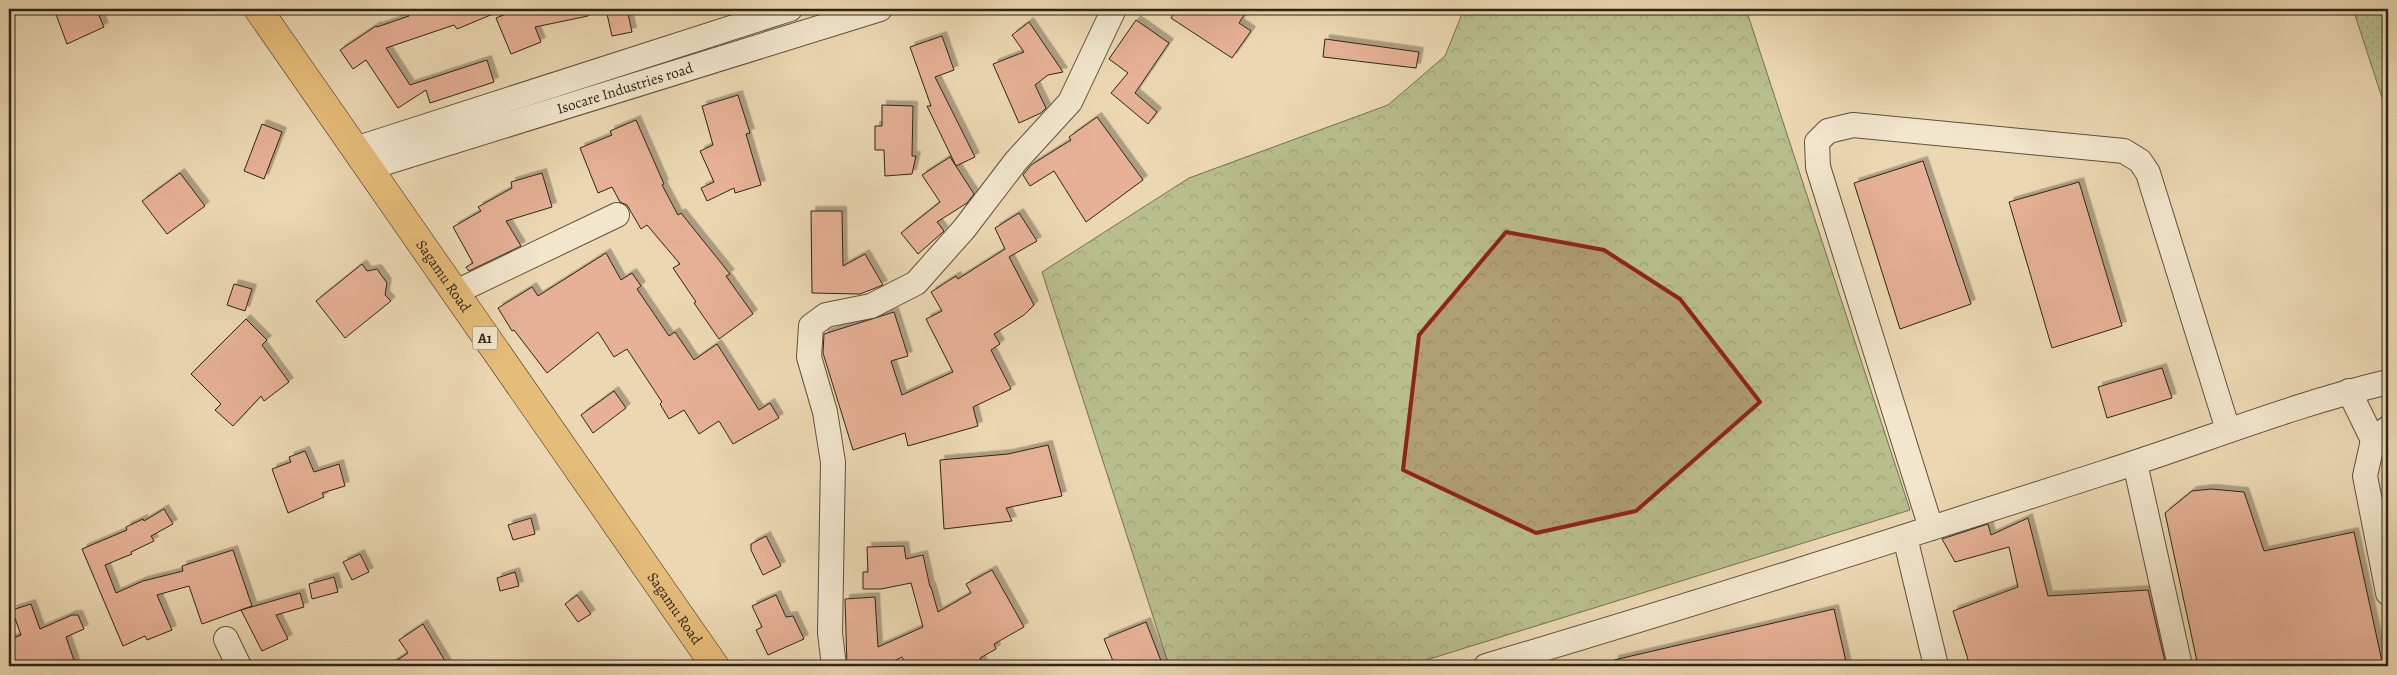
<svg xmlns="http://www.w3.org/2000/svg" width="2397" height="675" viewBox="0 0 2397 675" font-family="Alegreya,serif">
<defs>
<pattern id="grass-dots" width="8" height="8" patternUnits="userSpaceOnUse" patternTransform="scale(1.25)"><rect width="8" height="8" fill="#b8be8c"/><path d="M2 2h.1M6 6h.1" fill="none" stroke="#9ea378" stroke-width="1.8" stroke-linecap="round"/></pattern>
<pattern id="forest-crowns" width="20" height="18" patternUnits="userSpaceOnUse" patternTransform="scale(1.25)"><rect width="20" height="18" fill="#b8be8c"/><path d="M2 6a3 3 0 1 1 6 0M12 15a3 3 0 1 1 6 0" fill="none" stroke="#9ea378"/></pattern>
<filter id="shadow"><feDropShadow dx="4.5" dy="-4.5" stdDeviation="0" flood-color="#0004"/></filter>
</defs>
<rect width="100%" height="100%" fill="#ebd8b2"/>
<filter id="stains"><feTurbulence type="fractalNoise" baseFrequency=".004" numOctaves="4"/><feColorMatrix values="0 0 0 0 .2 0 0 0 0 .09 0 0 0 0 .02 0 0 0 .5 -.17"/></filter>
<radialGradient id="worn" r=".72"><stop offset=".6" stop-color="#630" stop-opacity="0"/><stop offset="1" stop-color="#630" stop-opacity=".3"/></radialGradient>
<!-- grass -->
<path fill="url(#grass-dots)" stroke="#747151" d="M 2353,9 L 2388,9 L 2388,116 Z"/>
<!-- forest -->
<path fill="url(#forest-crowns)" stroke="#747151" d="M 1464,9 L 1746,9 L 1910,510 L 1407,666 L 1169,666 L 1042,272 L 1189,178 L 1388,105 L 1445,56 Z"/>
<!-- building -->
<path fill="#e6b196" stroke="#2f2416" filter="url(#shadow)" d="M 54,9 L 96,9 L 104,27 L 67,44 Z
M 406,9 L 505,9 L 457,29 L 454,25 L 386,48 L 410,85 L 487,60 L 494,82 L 430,103 L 426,90 L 398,108 L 366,60 L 353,69 L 340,50 L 376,26 L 377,27 L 409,16 Z
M 518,9 L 588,9 L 588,16 L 535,27 L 541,42 L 511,54 L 496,18 Z
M 627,9 L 632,32 L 612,36 L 607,14 Z
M 1177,9 L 1248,9 L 1239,23 L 1251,31 L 1232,58 L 1171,18 Z
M 1136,20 L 1169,43 L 1135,93 L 1157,112 L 1148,124 L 1111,93 L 1128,73 L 1109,59 Z
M 1029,22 L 1063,72 L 1048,75 L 1035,85 L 1046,108 L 1041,113 L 1019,123 L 993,64 L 1024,52 L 1012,35 Z
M 942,36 L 954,70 L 935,77 L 975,157 L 956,166 L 927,106 L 931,106 L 910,47 Z
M 1325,39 L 1419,52 L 1416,68 L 1323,57 Z
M 738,95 L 750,133 L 746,134 L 761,185 L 735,193 L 734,188 L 707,201 L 701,188 L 714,182 L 700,151 L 713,145 L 702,106 Z
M 882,105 L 913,106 L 912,156 L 916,156 L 912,174 L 885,176 L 884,150 L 875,150 L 875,126 L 882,126 Z
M 1097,117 L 1143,180 L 1086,222 L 1054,171 L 1030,186 L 1023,175 L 1031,165 L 1071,140 L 1069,137 Z
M 636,120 L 664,184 L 662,185 L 678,215 L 681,213 L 730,274 L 726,276 L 753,314 L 719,339 L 694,303 L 696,302 L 673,268 L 680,264 L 647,225 L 641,229 L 627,205 L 620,202 L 612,187 L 598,193 L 580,148 L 612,135 L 610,131 Z
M 262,124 L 282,132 L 264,179 L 244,171 Z
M 950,157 L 974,194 L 967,203 L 937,222 L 944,231 L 918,254 L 901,233 L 940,202 L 922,175 Z
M 1923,161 L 1971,304 L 1900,329 L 1854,183 Z
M 180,173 L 205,206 L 167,234 L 142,201 Z
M 542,173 L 552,207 L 506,221 L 521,246 L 469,271 L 466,267 L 473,263 L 453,227 L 481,211 L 478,207 L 512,188 L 511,182 Z
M 2079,182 L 2122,326 L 2052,348 L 2009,202 Z
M 811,211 L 842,211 L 843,266 L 865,254 L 883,285 L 860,294 L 812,293 Z
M 1019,213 L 1037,241 L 1009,257 L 1034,305 L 1024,315 L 994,334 L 1000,344 L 991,350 L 1011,389 L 973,407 L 978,426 L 908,446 L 905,433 L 853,450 L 823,353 L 824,334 L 894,312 L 908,356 L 891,361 L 902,395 L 953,372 L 926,319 L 942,311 L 931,292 L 956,276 L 958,279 L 1005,249 L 995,228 Z
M 606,253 L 621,280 L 632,273 L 641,286 L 637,289 L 669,336 L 675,332 L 694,360 L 717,344 L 759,410 L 770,403 L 779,418 L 733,444 L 719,421 L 699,434 L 684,410 L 669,419 L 660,404 L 662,402 L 627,349 L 614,357 L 598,332 L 547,373 L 514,330 L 512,331 L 498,308 L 532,287 L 538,296 Z
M 362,264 L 367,271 L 377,269 L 387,283 L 385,295 L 391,301 L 345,338 L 316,301 Z
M 234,284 L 252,289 L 245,311 L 227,305 Z
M 246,319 L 267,340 L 262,345 L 289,382 L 264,401 L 261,396 L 233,426 L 215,410 L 221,404 L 191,374 Z
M 2162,368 L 2172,398 L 2107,418 L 2098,387 Z
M 614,391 L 626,408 L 593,433 L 581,415 Z
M 1048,445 L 1062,496 L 1006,508 L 1012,521 L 944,529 L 940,460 L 1008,454 Z
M 305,451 L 314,472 L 339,464 L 345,486 L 322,493 L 324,497 L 288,513 L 272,469 L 291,462 L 289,457 Z
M 2211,489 L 2244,492 L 2264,551 L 2354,532 L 2383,666 L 2198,666 L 2165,513 L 2192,491 Z
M 164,509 L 173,524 L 151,536 L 154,541 L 131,552 L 132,554 L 105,565 L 116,593 L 143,581 L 183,571 L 182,566 L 233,550 L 252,606 L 202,624 L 189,586 L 157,595 L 172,630 L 147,640 L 145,636 L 123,646 L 82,549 L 127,530 L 126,527 L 143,519 L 144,521 Z
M 531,518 L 535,534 L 513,540 L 508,525 Z
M 2028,518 L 2048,596 L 2148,590 L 2166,666 L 1970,666 L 1953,611 L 2018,587 L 2009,547 L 1955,562 L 1942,539 L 1988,524 L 1991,535 Z
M 766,536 L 781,566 L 763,575 L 751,550 L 751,544 Z
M 904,546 L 906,559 L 923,555 L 930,587 L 931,587 L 938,612 L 971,593 L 966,584 L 992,570 L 1024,627 L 994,644 L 996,649 L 980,658 L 984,666 L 906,666 L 902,657 L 883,666 L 847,666 L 845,599 L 875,597 L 878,647 L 923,627 L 911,583 L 881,589 L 863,589 L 863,572 L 868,572 L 867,547 Z
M 360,554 L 369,572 L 352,580 L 343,562 Z
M 515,572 L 519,586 L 500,591 L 497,578 Z
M 334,577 L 338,592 L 312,599 L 309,584 Z
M 300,593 L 304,607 L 276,615 L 288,639 L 262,651 L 241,610 Z
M 577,595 L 591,614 L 578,622 L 565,604 Z
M 776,595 L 786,617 L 793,616 L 804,639 L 768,655 L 756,630 L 762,627 L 752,606 Z
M 31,604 L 40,629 L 72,615 L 78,615 L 84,629 L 66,637 L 76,666 L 9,666 L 9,640 L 21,635 L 12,610 Z
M 1834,609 L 1847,666 L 1614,666 L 1614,660 Z
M 1146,622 L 1163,666 L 1115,666 L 1104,639 Z
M 423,624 L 448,666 L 388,666 L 408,653 L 399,640 Z"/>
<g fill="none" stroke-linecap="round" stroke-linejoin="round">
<!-- minor casing -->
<g stroke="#5e513d" stroke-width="26">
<g id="minor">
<path d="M 355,149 L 790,9"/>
<path id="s1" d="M 368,168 L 880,9"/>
<path d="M 454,293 L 617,215"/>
<path d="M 2349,391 L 2373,440"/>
<path d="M 2388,428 L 2373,440 L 2365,476 L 2388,593"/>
<path d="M 2135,463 L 2180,666"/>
<path d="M 1931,528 L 1818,167 L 1817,142 L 1828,131 L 1853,125 L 2124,151 L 2140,161 L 2148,173 L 2228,430"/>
<path d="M 1905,537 L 1936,666"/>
<path d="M 226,639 L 239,666"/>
<path d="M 834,666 L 830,633 L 833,462 L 825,412 L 809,357 L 811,326 L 826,315 L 871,306 L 916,283 L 964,229 L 1016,161 L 1070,102 L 1114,9"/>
<path d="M 1486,666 C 1693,605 1898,539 2103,473 C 2199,443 2291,405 2388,382"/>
</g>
</g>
<!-- highway casing -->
<g stroke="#2f2416" stroke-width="29">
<g id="highway">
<path id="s2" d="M 258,9 L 715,666"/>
</g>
</g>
<!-- minor -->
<use href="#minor" stroke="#f2e6cd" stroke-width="24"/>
<!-- highway -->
<use href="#highway" stroke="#e6bc79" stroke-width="28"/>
</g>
<!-- marked area -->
<path fill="#8f2418" fill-opacity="0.2" stroke="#8f2418" stroke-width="4" stroke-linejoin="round" d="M 1506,232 L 1604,250 L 1680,299 L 1760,402 L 1636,511 L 1536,533 L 1403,470 L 1419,335 Z"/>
<g text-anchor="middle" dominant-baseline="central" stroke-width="5" stroke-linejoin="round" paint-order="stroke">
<!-- shield labels -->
<rect fill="#f2e6cd" stroke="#6a5e4d" stroke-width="1" x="472.5" y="326.5" width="25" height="23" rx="4"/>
<g font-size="14" font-weight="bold" fill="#2f2416">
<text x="485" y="338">A1</text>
</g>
<!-- street labels -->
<g font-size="15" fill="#2f2416" stroke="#f2e6cd">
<text stroke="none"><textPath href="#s1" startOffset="269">Isocare Industries road</textPath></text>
<text stroke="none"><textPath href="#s2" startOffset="325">Sagamu Road</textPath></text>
<text stroke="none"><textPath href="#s2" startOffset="730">Sagamu Road</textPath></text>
</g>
</g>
<!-- margin -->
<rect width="2397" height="675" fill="none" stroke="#ebd8b2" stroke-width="30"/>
<rect x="10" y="10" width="2377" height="655" fill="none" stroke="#2f2416" stroke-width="2.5"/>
<rect x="15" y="15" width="2367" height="645" fill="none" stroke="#2f2416"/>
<rect width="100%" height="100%" filter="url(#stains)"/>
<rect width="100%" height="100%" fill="url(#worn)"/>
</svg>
